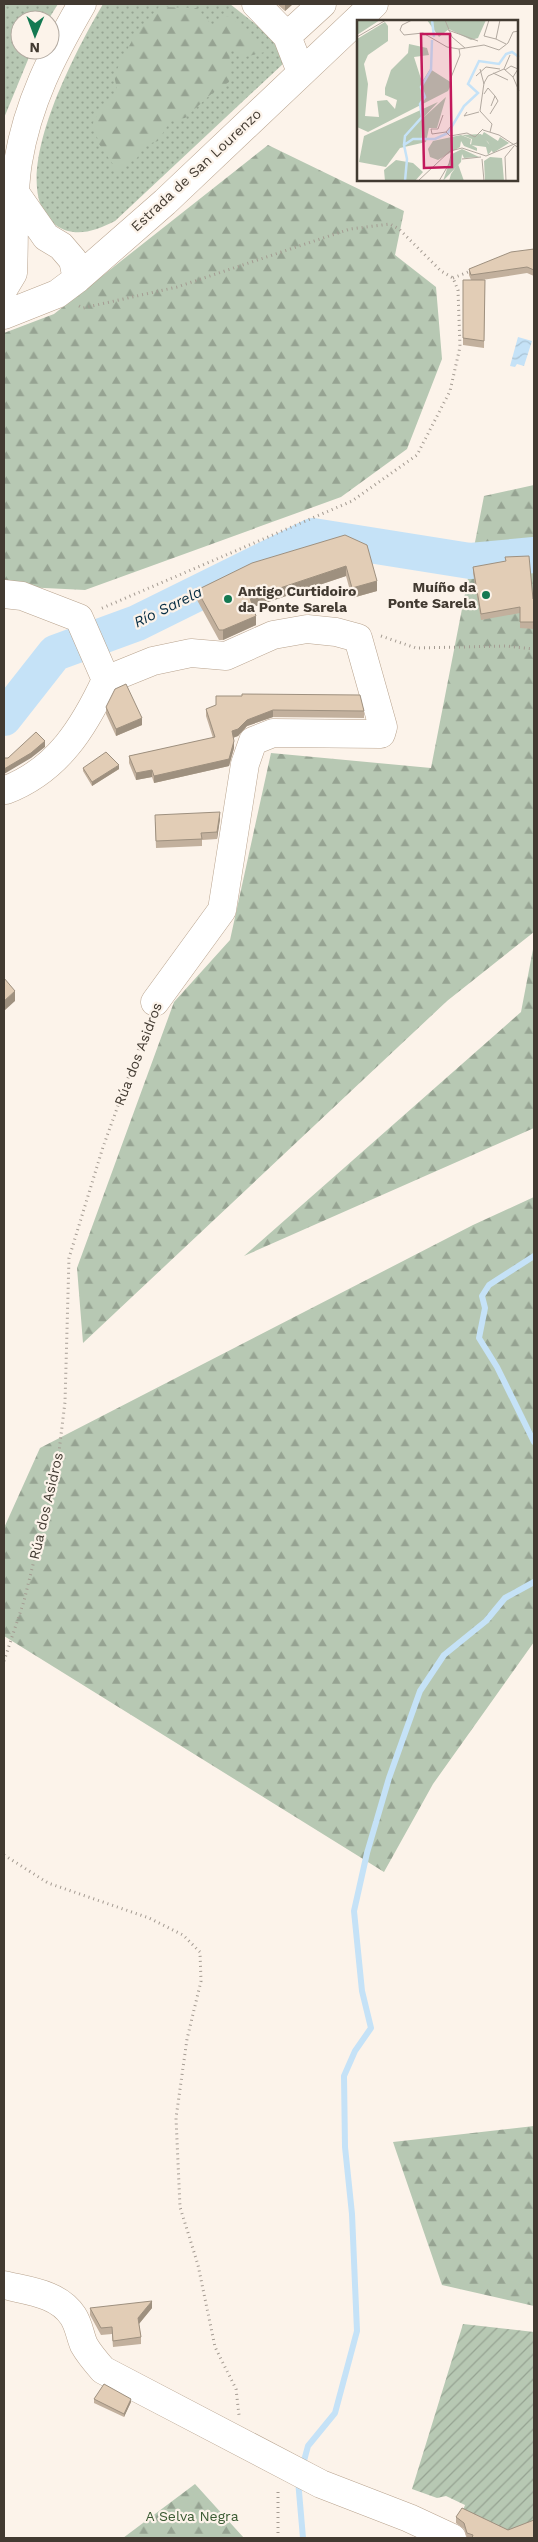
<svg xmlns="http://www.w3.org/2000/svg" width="538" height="2542" viewBox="0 0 538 2542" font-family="'Work Sans',sans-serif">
<defs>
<pattern id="grass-dots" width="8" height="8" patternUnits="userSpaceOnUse" patternTransform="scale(1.25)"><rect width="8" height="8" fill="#b7c8b3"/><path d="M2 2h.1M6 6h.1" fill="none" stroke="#96a392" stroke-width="1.8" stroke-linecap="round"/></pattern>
<pattern id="forest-firs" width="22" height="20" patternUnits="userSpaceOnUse" patternTransform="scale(1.25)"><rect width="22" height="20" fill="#b7c8b3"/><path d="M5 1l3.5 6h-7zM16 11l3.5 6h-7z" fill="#96a392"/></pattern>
<pattern id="garden-furrows" width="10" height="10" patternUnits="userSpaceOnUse" patternTransform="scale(1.25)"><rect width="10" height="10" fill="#b7c8b3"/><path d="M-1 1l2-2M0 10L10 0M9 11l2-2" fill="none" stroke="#96a392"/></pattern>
<pattern id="water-waves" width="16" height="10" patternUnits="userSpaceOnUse" patternTransform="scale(1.25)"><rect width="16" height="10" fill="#c5e2f7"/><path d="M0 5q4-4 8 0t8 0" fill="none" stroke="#aac3d4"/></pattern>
</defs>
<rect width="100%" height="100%" fill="#fcf3ea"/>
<!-- grass -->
<path fill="url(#grass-dots)" d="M 4,4 L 58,4 L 48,20 L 20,20 L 20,50 L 32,50 L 4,118 Z
M 103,4 L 230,4 L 277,41 L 285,62 L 115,221 C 95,231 74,239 54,224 C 3,183 78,47 103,4 Z"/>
<!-- forest -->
<path fill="url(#forest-firs)" d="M 159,7 L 197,8 L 212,25 L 228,16 L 245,29 L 265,52 L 244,57 L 230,45 L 229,82 L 210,95 L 185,118 L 171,120 L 158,141 L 145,145 L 137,158 L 117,170 L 99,144 L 93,123 L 100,110 L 118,94 L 114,75 L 136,33 Z
M 268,145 L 404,211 L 395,255 L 436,287 L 442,359 L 407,449 L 341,497 L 85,590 L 4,586 L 4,333 L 54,314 Z
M 534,485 L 534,932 L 447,1001 L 83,1343 L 77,1268 L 174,1002 L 230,940 L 271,753 L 431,768 L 484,496 Z
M 534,944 L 534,1128 L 244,1256 L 521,1012 Z
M 534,1197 L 534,1642 L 433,1784 L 384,1872 L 4,1636 L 4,1528 L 40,1448 L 473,1225 Z
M 534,2126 L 534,2306 L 442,2285 L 393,2142 Z
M 195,2484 L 244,2538 L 123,2538 Z"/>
<!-- garden -->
<path fill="url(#garden-furrows)" d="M 463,2324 L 534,2332 L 534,2525 L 513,2533 L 462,2513 L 465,2505 L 446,2496 L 437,2498 L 412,2489 Z"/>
<!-- water -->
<path fill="url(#water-waves)" d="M 518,337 L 532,341 L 524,366 L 517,364 L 515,367 L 510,366 Z"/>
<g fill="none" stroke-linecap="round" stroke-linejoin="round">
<!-- stream -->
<path stroke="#c5e2f7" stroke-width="6" d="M 534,1256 L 489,1285 L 482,1296 L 485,1308 L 479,1338 L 497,1367 L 534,1442
M 302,2468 L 308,2446 L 335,2413 L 357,2331 L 352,2214 L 345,2147 L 344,2076 L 355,2051 L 371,2028 L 362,1991 L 354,1911 L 367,1853 L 389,1778 L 420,1691 L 444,1655 L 486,1621 L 505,1598 L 534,1582
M 298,2480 L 303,2538"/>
<!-- river -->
<path stroke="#c5e2f7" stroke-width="36" d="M 4,718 L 55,653 L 137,623 L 313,536 L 470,561 L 534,555"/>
<!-- minor casing -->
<g stroke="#b8a38e" stroke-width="29">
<path id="minor" d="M 256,4 L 287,36
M 301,72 L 287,36 L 322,4
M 16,194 L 46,237 L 61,246 L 73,260 L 77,279
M 4,288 L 13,273 C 15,236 12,198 18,162 C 28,102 52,56 82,4
M 4,315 L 57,294 L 77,279 L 165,202 L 374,4
M 4,594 L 22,596 L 79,618 L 106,680
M 6,790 C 58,770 84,727 106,680 L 153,661 L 191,653 L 226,656 L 273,635 L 307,629 L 336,632 L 358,638 L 383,727 L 381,734 L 273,733 L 253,741 L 245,764 L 222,910 L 155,1002
M 4,2285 C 28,2291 58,2293 73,2316 C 79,2325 80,2336 84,2345 C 89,2354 96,2362 103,2370 L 321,2484 L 409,2518 L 452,2538"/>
</g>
<!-- path -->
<path stroke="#a49b92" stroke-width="3" stroke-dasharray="1 4" stroke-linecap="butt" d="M 453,278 L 473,270
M 79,306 L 83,308 L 177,287 L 350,229 L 390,224 L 399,229 L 441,271 L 453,278 L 458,290 L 460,347 L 450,391 L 417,455 L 352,501 L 100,609
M 381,636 L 416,648 L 506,646 L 534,649
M 4,1661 L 24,1601 L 57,1468 L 65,1402 L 69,1258 L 103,1147 L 148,1023
M 4,1855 L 48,1883 L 149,1918 L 183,1935 L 200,1952 L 201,1981 L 187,2039 L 176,2118 L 180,2207 L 198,2265 L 215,2347 L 236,2389 L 239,2415
M 278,2538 L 278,2488"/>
<!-- minor -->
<use href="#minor" stroke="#fff" stroke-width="28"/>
</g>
<!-- wall -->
<path fill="#c2b09d" d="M 277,4 L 293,4 L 285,11 Z
M 534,249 L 534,276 L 527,273 L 482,280 L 485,280 L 484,348 L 463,345 L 463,280 L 471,280 L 469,275 L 469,269 Z
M 367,545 L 377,591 L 352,598 L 346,576 L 253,607 L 256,625 L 223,640 L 219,640 L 197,600 L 197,590 Z
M 473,567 L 534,599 L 534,629 L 520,628 L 520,613 L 481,620 L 473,573 Z
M 106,707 L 142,725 L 116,736 L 106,714 Z
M 206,709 L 364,711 L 364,718 L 273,717 L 247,726 L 238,736 L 233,738 L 234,748 L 229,766 L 154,783 L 152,777 L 136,780 L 129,763 L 129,756 L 213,738 L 206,716 Z
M 83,768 L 119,769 L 92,786 L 83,771 Z
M 220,819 L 217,839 L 202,840 L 202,846 L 156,848 L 155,822 Z
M 90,2308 L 152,2308 L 139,2324 L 141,2337 L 141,2344 L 113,2347 L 112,2334 L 101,2335 L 90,2315 Z
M 94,2399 L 131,2402 L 124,2417 L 94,2403 Z
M 456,2517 L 508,2530 L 534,2538 L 467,2538 L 464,2529 L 456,2523 Z"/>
<!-- shaded-wall -->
<path fill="#9e907f" d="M 285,4 L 293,4 L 285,11 Z
M 346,566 L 346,576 L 250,608 L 250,598 Z
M 377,581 L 377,591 L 352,598 L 352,588 Z
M 256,616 L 256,625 L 223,640 L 223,630 Z
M 273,710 L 273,717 L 247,726 L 238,736 L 232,738 L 232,731 L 247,720 Z
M 142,718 L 142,725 L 116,736 L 116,729 Z
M 45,741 L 45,747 L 31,758 L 4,774 L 4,769 Z
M 234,741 L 234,748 L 229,766 L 154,783 L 154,776 Z
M 119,765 L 119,769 L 92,786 L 92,782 Z
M 152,770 L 152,777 L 136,780 L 136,773 Z
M 220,812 L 220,819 L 217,839 L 217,832 Z
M 15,991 L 15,1001 L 4,1011 L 4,1001 Z
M 152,2301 L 152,2308 L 138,2325 L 138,2318 Z
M 131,2399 L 131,2402 L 124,2417 L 124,2414 Z"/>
<!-- building -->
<path fill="#e2cdb6" stroke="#9e907f" d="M 534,249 L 534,270 L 527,267 L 471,275 L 469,269 L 511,252 Z
M 463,280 L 485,280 L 484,341 L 463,338 Z
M 345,535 L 367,545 L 377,581 L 352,588 L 346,566 L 250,598 L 256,616 L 223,630 L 219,630 L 197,590 L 252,563 Z
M 529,556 L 533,599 L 534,599 L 534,622 L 520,622 L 520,607 L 481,614 L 473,567 L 506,561 L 505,557 Z
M 126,684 L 142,718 L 116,729 L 106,707 L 115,689 Z
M 242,694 L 360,695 L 364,711 L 273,710 L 247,720 L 238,729 L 232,731 L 234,741 L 229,759 L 154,776 L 152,770 L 136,773 L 129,756 L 215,737 L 206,709 L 216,705 L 216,696 L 242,696 Z
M 36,732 L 45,741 L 31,753 L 4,769 L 4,758 L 8,758 Z
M 106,752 L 119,765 L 92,782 L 83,768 Z
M 220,812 L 217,832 L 201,833 L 202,839 L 156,841 L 155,815 Z
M 4,978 L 15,991 L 4,1001 Z
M 152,2301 L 138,2318 L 141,2337 L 113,2341 L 112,2327 L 101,2328 L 90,2308 Z
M 104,2384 L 131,2399 L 124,2414 L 94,2399 Z
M 462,2508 L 508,2530 L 534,2520 L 534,2538 L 472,2538 L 473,2535 L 467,2533 L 464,2523 L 456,2517 Z"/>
<!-- markers -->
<g fill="#147952" stroke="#fcf3ea" stroke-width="2">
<circle cx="486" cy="595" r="5"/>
<circle cx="228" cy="599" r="5"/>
</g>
<g text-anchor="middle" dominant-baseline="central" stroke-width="4.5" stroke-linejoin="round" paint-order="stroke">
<!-- street labels -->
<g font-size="14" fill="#423a31" stroke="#fcf3ea">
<text transform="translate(196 170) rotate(-43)">Estrada de San Lourenzo</text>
<text transform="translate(138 1054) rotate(-69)">Rúa dos Asidros</text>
<text transform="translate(46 1506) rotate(-77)">Rúa dos Asidros</text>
</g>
<!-- poi labels -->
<g font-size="14" font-weight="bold" fill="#423a31" stroke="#fcf3ea" text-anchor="end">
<text x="476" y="587">Muíño da<tspan x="476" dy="16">Ponte Sarela</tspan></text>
<text x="238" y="591" text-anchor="start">Antigo Curtidoiro<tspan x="238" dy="16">da Ponte Sarela</tspan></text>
</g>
<!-- park labels -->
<g font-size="14" fill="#3a5a32" stroke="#fcf3ea">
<text x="192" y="2516">A Selva Negra</text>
</g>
<!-- water labels -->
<g font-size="15" font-style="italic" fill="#062d43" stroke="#fcf3ea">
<text transform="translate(168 607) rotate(-26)">Río Sarela</text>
</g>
</g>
<!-- overview -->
<g transform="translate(357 20)">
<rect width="161" height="161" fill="#fcf3ea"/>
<path d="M 105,129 L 122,137 L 107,138 L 105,134 L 104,142 L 86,161 L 95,134 Z" fill="#b7c8b3"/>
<path d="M 0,0 L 23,0 L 0,15 ZM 70,0 L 129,0 L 121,18 L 114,20 L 92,9 L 82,17 ZM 28,2 L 31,6 L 31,21 L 11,35 L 7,44 L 11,64 L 8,96 L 22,97 L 20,81 L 30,80 L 38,89 L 40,80 L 28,75 L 28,68 L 34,50 L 51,33 L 52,24 L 70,28 L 72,35 L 57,37 L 65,62 L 73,49 L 95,63 L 91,71 L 11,112 L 0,107 L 0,19 ZM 89,77 L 80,108 L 72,108 L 69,122 L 43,128 L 29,147 L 2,142 L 7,116 L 81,82 L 66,98 ZM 127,112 L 141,121 L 143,117 L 152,123 L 136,133 L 131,122 L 124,117 ZM 104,115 L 114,119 L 113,124 L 120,128 L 120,131 L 107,126 L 104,121 L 103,127 L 81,140 L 73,137 L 71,129 L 76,121 ZM 39,140 L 56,143 L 66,152 L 58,161 L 28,161 L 27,150 ZM 101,144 L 107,161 L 92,161 L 94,154 Z" fill="#b7c8b3"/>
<path d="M 124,114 L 136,129 L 131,135 L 129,127 L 114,125 L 115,119 L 105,115 Z" fill="#b7c8b3"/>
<path d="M 133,137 L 145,138 L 147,161 L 128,161 L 127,141 Z" fill="#b7c8b3"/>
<path fill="none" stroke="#c5e2f7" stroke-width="2.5" d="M 75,0 L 77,17M 47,125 L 48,116 L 65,97 L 63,84 L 68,77 L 64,67 L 74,50 L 75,20M 48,161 L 50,139 L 47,125 L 56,119 L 78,119 L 91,113 L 107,86 L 121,73 L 111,64 L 122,41 L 142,44 L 149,34 L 155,32 L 162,37"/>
<path fill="none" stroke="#b2a9a0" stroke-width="1" d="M 55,0 L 45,5 L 43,10 L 47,15 L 66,13 L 90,27 L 102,29 L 127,25 L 142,30 L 151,23 L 156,12 L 162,11M 88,0 L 95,17 L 108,28M 132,0 L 127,16 L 139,19M 143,0 L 139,19 L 149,24M 91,10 L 121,21M 0,17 L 29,0M 123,49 L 127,64M 147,49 L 156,57 L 162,71M 147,49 L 153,35M 148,50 L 154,46 L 161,49 L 156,57M 136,53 L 151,60M 119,56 L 129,47 L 143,49M 93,60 L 103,35 L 102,29M 127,74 L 131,68 L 138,76 L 134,86M 110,92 L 107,96 L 122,92M 133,94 L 141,81 L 138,76M 86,95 L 81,109 L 74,109 L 75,114 L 89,112 L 94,106M 126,110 L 142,115 L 162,128M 89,112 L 93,116 L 110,113 L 118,117 L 126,109M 133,112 L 135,104 L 123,91 L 127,63 L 131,56 L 147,49M 105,139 L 124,137M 125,139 L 127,161M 61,161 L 93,131 L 105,128 L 129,136 L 162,122M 82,161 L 92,144 L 95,131M 149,161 L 148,137 L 157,126"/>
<path fill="#c2185b" fill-opacity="0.15" stroke="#c2185b" stroke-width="2.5" d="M 64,14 L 93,14 L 95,147 L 67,148 Z"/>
<rect width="161" height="161" fill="none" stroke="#423a31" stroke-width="2.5"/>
</g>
<!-- border -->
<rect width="538" height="2542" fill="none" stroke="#423a31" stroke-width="10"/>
<!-- north arrow -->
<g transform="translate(35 35) rotate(181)"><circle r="24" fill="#fcf3ea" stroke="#b2a9a0"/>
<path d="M0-4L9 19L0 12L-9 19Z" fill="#147952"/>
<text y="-8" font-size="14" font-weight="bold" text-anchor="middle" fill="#423a31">N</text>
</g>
</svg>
